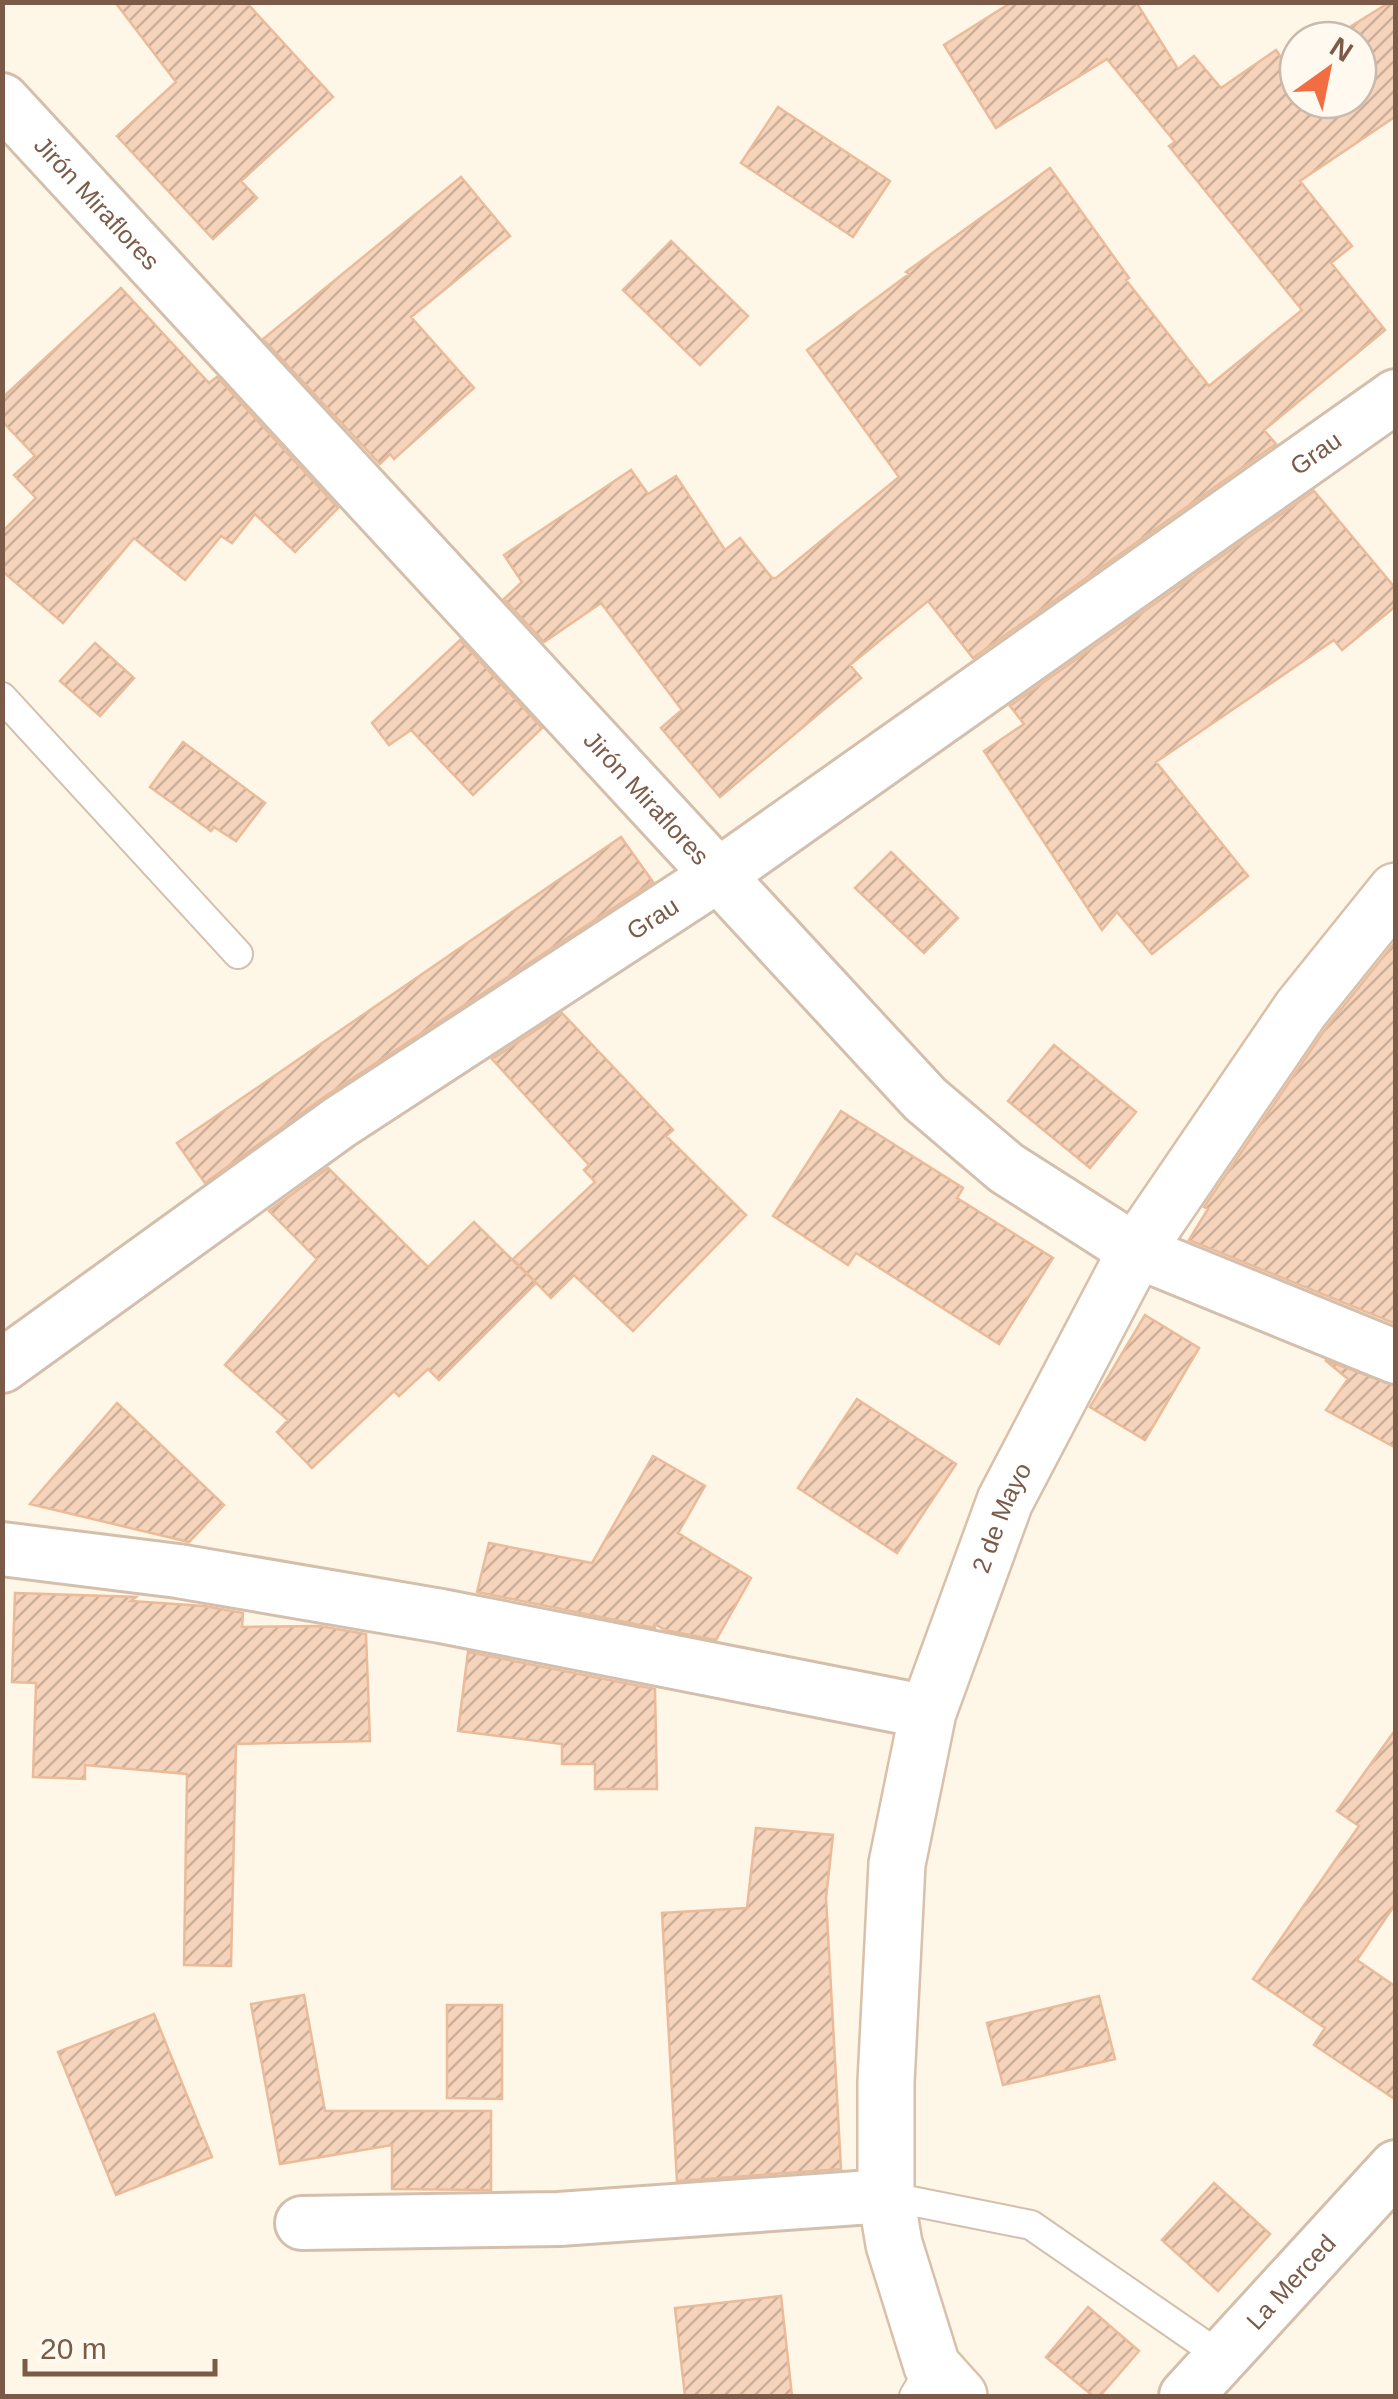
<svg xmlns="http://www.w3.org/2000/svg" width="1398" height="2399" viewBox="0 0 1398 2399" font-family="Arial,sans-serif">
<defs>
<pattern id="building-hatch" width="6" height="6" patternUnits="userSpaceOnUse" patternTransform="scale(2.5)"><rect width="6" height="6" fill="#f6d4bb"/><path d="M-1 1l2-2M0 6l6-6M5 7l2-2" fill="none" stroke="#ccaf9a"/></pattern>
</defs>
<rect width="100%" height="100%" fill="#fef6e6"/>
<!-- building -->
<path fill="url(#building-hatch)" stroke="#eabb9a" stroke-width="2.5" d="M 115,2 L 246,2 L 333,97 L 241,181 L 257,198 L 213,239 L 117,136 L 176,82 Z
M 1012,2 L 1136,2 L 1178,69 L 1194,56 L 1221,88 L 1276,50 L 1287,66 L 1298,59 L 1298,100 L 1358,100 L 1358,40 L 1329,40 L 1390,2 L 1396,2 L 1396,116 L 1300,181 L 1352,246 L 1331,263 L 1385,330 L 1264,430 L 1276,444 L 973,658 L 928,601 L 850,665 L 861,678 L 720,797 L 661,728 L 682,710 L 601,603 L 544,642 L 504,599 L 522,582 L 504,555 L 631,470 L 648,494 L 676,476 L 725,550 L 740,538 L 772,578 L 776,578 L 899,477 L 807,350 L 909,274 L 906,272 L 1050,168 L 1129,278 L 1126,280 L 1209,386 L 1302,310 L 1169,146 L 1175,142 L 1107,59 L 996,128 L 944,45 Z
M 778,107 L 890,181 L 853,237 L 741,163 Z
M 461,177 L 510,236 L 411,317 L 474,388 L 394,459 L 390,454 L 380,464 L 263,339 Z
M 671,241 L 748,316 L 700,365 L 623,290 Z
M 121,288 L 209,383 L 217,377 L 338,508 L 295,552 L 255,514 L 232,543 L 221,536 L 185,580 L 134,538 L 63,623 L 2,571 L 2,532 L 36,498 L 14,475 L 35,456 L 2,421 L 2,398 Z
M 1314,491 L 1396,589 L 1396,606 L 1342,650 L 1334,640 L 1156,762 L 1248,876 L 1152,954 L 1117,912 L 1102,930 L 984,751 L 1024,724 L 1010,706 Z
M 460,640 L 542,728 L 473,795 L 411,730 L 389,745 L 372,723 Z
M 95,643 L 134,678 L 100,716 L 60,681 Z
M 183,742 L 265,803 L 236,841 L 214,827 L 211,831 L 150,787 Z
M 621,837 L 653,882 L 324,1097 L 205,1183 L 177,1143 Z
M 891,852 L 958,918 L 924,953 L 855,888 Z
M 1396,941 L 1396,1324 L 1189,1240 L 1208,1209 L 1204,1207 L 1326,1028 Z
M 562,1013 L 673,1130 L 666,1136 L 746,1215 L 633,1331 L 574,1275 L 551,1298 L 513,1259 L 595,1182 L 584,1170 L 589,1165 L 492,1059 Z
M 1054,1045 L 1136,1112 L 1090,1168 L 1008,1101 Z
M 841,1111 L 963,1188 L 957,1198 L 1053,1258 L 999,1344 L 856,1253 L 848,1265 L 773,1216 Z
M 328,1168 L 428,1267 L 474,1222 L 536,1283 L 439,1380 L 428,1369 L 399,1396 L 394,1391 L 312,1468 L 277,1432 L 288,1420 L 225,1365 L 317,1259 L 269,1211 Z
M 1145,1315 L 1199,1348 L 1145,1440 L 1090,1407 Z
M 1325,1360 L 1396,1386 L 1396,1448 L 1326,1410 L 1348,1379 Z
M 857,1399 L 956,1464 L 897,1553 L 798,1488 Z
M 117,1403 L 224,1505 L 189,1542 L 30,1504 Z
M 653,1456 L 705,1486 L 678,1533 L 751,1578 L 716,1640 L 665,1630 L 655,1624 L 655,1628 L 477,1592 L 489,1543 L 592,1563 Z
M 15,1593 L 136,1597 L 131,1601 L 204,1606 L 243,1613 L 242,1627 L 319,1626 L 366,1634 L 370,1741 L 236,1744 L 231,1966 L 184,1965 L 187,1774 L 85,1765 L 85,1779 L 33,1777 L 36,1683 L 12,1682 Z
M 468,1652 L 655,1689 L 657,1789 L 595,1789 L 595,1764 L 562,1764 L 562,1744 L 458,1731 Z
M 1396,1729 L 1396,1903 L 1357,1960 L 1396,1987 L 1396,2100 L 1314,2045 L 1325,2028 L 1253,1979 L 1359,1826 L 1337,1811 Z
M 756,1828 L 833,1835 L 826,1898 L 841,2169 L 677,2181 L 662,1913 L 747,1908 Z
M 304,1995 L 325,2111 L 491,2111 L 491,2190 L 392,2189 L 392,2145 L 280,2164 L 251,2004 Z
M 1099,1996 L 1115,2059 L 1003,2085 L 987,2023 Z
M 447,2005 L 502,2005 L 502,2099 L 447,2098 Z
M 154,2014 L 212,2157 L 116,2195 L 58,2052 Z
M 1214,2183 L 1270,2234 L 1218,2291 L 1162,2240 Z
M 781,2296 L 792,2396 L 685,2396 L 675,2308 Z
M 1088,2307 L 1139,2351 L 1100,2396 L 1093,2396 L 1046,2357 Z"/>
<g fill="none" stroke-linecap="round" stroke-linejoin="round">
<!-- lane casing -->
<g stroke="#d4bfad" stroke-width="32">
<path id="lane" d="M 2,697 L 238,954
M 886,2196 L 1031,2225 L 1222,2357
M 914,2396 L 932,2366"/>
</g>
<!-- street casing -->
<g stroke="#d4bfad" stroke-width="58">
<g id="street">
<path id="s1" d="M 2,100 L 925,1099 L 1006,1168 L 1136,1251 L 1396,1357"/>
<path id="s2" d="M 2,1366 L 340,1122 L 717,876 L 1396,396"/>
<path d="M 2,1549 L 178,1571 L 441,1616 L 928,1712"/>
<path d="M 302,2223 L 559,2219 L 886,2196"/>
<path id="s3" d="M 1186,2396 L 1396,2167"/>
</g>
</g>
<!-- secondary casing -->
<g stroke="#d8c0aa" stroke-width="60">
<g id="secondary">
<path id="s4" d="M 959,2396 L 932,2366 L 894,2244 L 886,2196 L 886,2082 L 897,1864 L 928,1712 L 1005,1501 L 1136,1251 L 1301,1009 L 1396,891"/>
</g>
</g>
<!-- lane -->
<use href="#lane" stroke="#fff" stroke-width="28"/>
<!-- street -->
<use href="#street" stroke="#fff" stroke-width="52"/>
<!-- secondary -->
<use href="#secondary" stroke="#fff" stroke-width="55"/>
</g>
<g text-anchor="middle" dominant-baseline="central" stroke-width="9" stroke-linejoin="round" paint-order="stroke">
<!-- street labels -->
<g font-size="25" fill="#7b5b48" stroke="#fff9ef">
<text stroke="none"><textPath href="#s1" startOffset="140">Jirón Miraflores</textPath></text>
<text stroke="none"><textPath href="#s2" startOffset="1600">Grau</textPath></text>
<text stroke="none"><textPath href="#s1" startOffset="950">Jirón Miraflores</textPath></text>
<text stroke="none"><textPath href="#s2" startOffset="790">Grau</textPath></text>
<text stroke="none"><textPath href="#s4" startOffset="912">2 de Mayo</textPath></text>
<text stroke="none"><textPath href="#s3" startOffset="155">La Merced</textPath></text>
</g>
</g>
<!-- border -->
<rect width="1398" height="2399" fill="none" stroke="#7b5b48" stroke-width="10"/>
<!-- north arrow -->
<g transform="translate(1328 70) rotate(33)"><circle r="48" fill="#fff9ef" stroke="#cabaac" stroke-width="2.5"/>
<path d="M0-8L18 38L0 25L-18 38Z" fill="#f26d41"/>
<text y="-15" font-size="28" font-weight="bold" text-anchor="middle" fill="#7b5b48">N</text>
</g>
<!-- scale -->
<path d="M25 2359v15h190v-15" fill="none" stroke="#7b5b48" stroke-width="5"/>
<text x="40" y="2359" font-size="30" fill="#7b5b48" stroke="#fff9ef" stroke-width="8" paint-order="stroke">20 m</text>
</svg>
